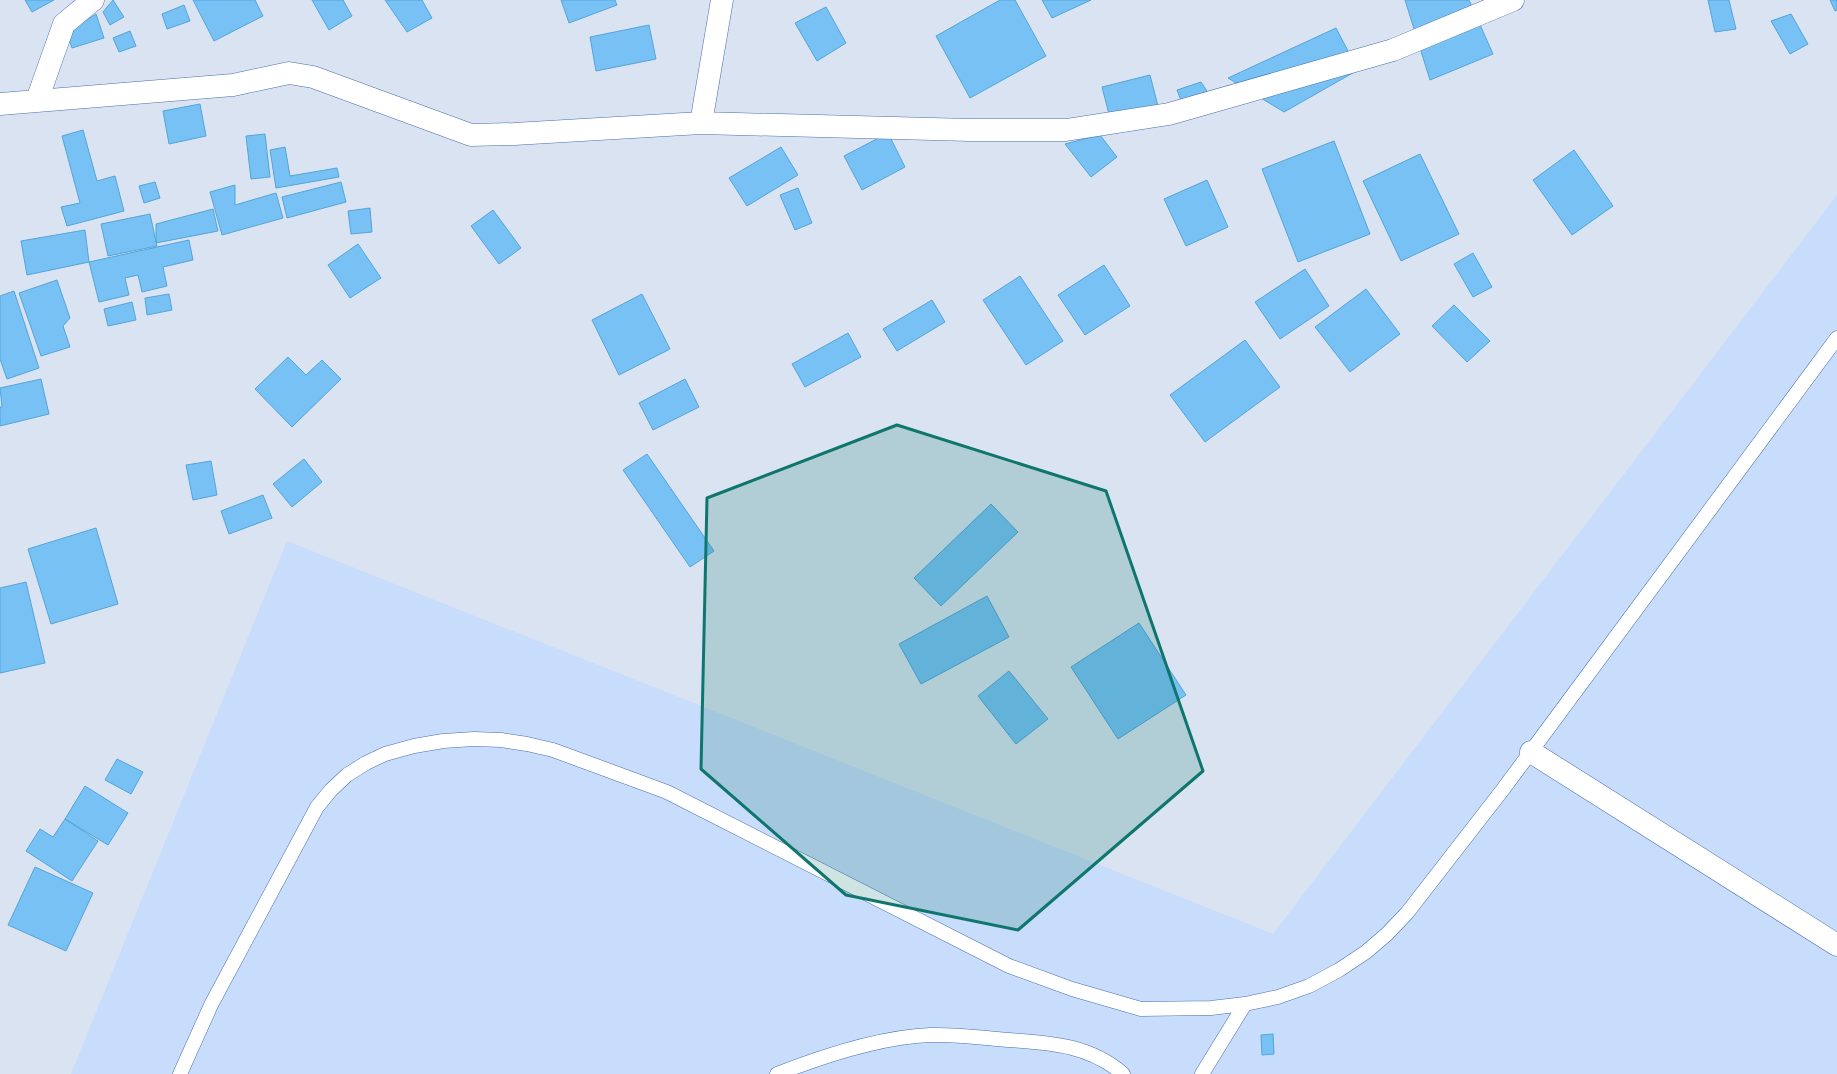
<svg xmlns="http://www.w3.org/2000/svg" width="1837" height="1074" viewBox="0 0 1837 1074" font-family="'Fira Sans',sans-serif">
<rect width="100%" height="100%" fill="#dae3f1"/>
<!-- built -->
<path fill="#c8dcfb" d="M 1837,195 L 1837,1074 L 71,1074 L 287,541 L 1273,934 Z"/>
<!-- building -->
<path fill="#77c1f4" stroke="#55a4d8" d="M 25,0 L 54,0 L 32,12 Z
M 113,0 L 124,17 L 110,25 L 103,12 Z
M 193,0 L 255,0 L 263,16 L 214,41 Z
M 312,0 L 343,0 L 352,16 L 329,30 Z
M 385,0 L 422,0 L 432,18 L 407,32 Z
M 561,0 L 615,0 L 617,5 L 569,23 Z
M 1000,0 L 1015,0 L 1046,56 L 970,98 L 936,36 Z
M 1042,0 L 1091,0 L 1052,18 Z
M 1405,0 L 1469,0 L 1493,54 L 1430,80 Z
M 1708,0 L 1729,0 L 1736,29 L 1715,32 Z
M 1830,0 L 1837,0 L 1837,10 L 1835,11 Z
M 184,5 L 190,21 L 167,29 L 162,14 Z
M 826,7 L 846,43 L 817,61 L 795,23 Z
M 96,14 L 104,38 L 72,48 L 67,33 Z
M 1791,14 L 1808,44 L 1790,54 L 1771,21 Z
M 649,25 L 656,59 L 596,71 L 590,37 Z
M 1336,28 L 1358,70 L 1284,112 L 1228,78 Z
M 130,31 L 136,46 L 119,52 L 113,38 Z
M 1150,75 L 1159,110 L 1111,122 L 1102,87 Z
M 1201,82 L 1209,94 L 1182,103 L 1177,90 Z
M 200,104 L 206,136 L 169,144 L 163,111 Z
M 83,130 L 97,181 L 115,176 L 124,211 L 67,226 L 61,207 L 80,203 L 62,136 Z
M 888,133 L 905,167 L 862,190 L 844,156 Z
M 265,134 L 270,177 L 251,179 L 246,136 Z
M 1100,135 L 1117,157 L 1091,177 L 1065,144 Z
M 1334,141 L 1370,234 L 1298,262 L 1262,169 Z
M 285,147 L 290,176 L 337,168 L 339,177 L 276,188 L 270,150 Z
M 781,147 L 798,175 L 747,206 L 729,178 Z
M 1574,150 L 1613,206 L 1572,235 L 1533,180 Z
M 1420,154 L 1459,234 L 1401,261 L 1363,181 Z
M 1207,180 L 1228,227 L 1186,246 L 1164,199 Z
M 155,182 L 160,198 L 144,203 L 139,186 Z
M 341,182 L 346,202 L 287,218 L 282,197 Z
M 235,185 L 235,205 L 276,193 L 283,218 L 222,235 L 210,192 Z
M 798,188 L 812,223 L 795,230 L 780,195 Z
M 370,208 L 372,232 L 351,234 L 348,211 Z
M 213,209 L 218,231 L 156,243 L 156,224 Z
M 493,210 L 521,248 L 499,264 L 471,226 Z
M 150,214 L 157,246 L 108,256 L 101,224 Z
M 85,230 L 89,262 L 27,275 L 21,241 Z
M 189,240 L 193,260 L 163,267 L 167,286 L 142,292 L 138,275 L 125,278 L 129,295 L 99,302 L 89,262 Z
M 358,244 L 381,278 L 350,298 L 328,265 Z
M 1473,253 L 1492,287 L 1473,297 L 1454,264 Z
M 1104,265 L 1130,306 L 1085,335 L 1058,295 Z
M 1305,269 L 1329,306 L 1280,339 L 1255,302 Z
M 1020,276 L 1063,341 L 1026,365 L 983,300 Z
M 57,280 L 70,318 L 63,326 L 70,347 L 41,356 L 19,293 Z
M 1366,289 L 1400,334 L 1350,372 L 1315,327 Z
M 14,291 L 39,368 L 7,379 L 0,359 L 0,296 Z
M 169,294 L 172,310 L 147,315 L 145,298 Z
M 642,294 L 670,349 L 619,375 L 592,320 Z
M 932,300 L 945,322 L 897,351 L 883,329 Z
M 132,302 L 136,320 L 108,326 L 104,309 Z
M 1454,305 L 1490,341 L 1467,362 L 1432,326 Z
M 848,333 L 861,357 L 805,387 L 792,364 Z
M 1245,340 L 1280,387 L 1205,442 L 1170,395 Z
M 288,357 L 306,375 L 322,360 L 341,379 L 292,427 L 255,389 Z
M 41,379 L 49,414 L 0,426 L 0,407 L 2,407 L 0,388 Z
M 685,379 L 699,407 L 653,430 L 639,403 Z
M 647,454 L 714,551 L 690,567 L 623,470 Z
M 304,459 L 322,482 L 292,507 L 273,484 Z
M 211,461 L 217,495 L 193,500 L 186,465 Z
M 263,495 L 272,518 L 229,534 L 221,511 Z
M 991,504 L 1018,532 L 941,606 L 914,578 Z
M 96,528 L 118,604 L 51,624 L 28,549 Z
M 26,582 L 45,663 L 0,673 L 0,588 Z
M 987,596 L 1009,637 L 921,684 L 899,644 Z
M 1139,623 L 1186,695 L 1118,739 L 1071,667 Z
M 1009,671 L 1048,719 L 1016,744 L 978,696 Z
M 117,759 L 143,772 L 131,794 L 105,780 Z
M 85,786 L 128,813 L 108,845 L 65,819 Z
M 65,819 L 98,841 L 72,881 L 26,851 L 40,829 L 53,837 Z
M 35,867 L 93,893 L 66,951 L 8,925 Z
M 1273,1034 L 1274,1054 L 1262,1055 L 1261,1035 Z"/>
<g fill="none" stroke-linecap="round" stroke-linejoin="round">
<!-- lane casing -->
<g stroke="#486faf" stroke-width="15">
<path id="lane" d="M 180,1074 L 211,1005 L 317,807 L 331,790 L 347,775 L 366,763 L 385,754 L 414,746 L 443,741 L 474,739 L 501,740 L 527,744 L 553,750 L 667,792 L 1009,966 L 1072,989 L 1141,1009 L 1211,1008 L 1245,1004 L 1278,997 L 1309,986 L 1339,970 L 1366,952 L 1387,934 L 1407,913 L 1504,788 L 1837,338
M 777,1074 C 823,1056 881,1037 930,1035 C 956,1034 983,1038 1009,1040 C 1051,1043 1090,1045 1123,1074
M 1202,1074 L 1245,1004"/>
</g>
<!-- street casing -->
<g stroke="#486faf" stroke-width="23">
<path id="street" d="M 37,100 L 64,24 L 93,0
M 0,104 L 233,85 L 289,73 L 313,77 L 471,135 L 514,134 L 701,123 L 970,130 L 1066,130 L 1169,114 L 1393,50 L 1513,0
M 701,123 L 722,0
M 1531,752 L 1837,945"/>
</g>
<!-- lane -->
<use href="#lane" stroke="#fff" stroke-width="14"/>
<!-- street -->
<use href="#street" stroke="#fff" stroke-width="22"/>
</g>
<!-- marked area -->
<path fill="#0f766e" fill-opacity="0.2" stroke="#0f766e" stroke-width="3" stroke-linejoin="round" d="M 897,425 L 1106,491 L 1203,771 L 1018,930 L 846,895 L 701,769 L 707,498 Z"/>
</svg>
